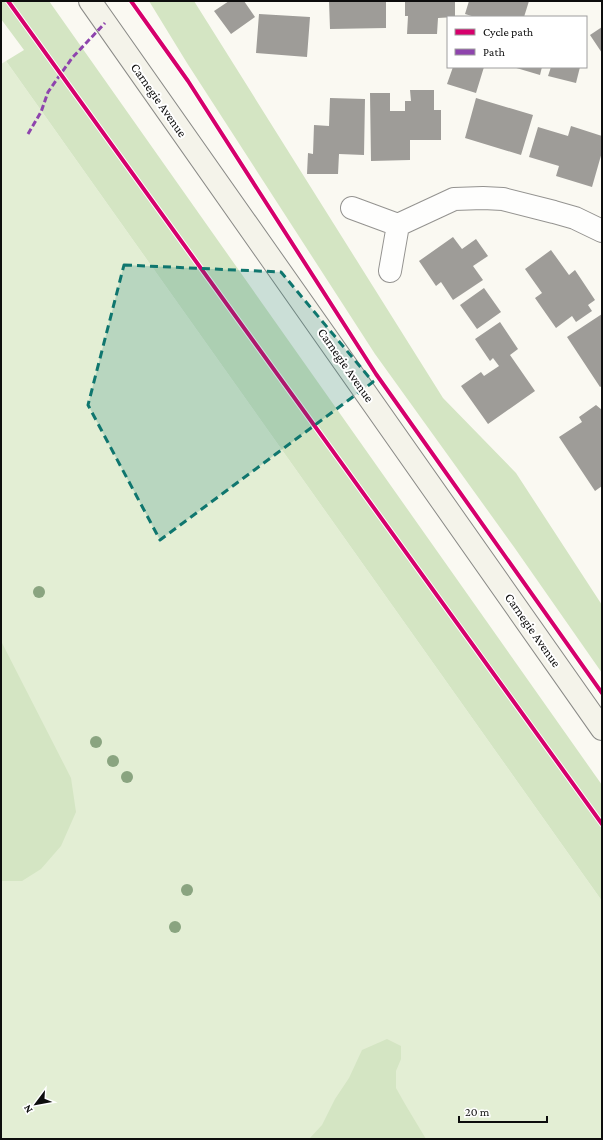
<svg xmlns="http://www.w3.org/2000/svg" width="603" height="1140" viewBox="0 0 603 1140" font-family="'Crimson Pro',serif">
<rect width="100%" height="100%" fill="#faf9f2"/>
<!-- green -->
<path fill="#e3eed4" d="M 6,61 L 602,901 L 602,1139 L 1,1139 L 1,64 Z"/>
<!-- forest -->
<path fill="#d4e5c3" d="M 1,1 L 49,1 L 602,785 L 602,901 L 6,61 L 24,50 L 1,19 Z
M 149,1 L 194,1 L 443,398 L 516,473 L 602,605 L 602,673 L 514,547 L 375,354 L 187,63 Z
M 1,641 L 71,778 L 76,812 L 61,846 L 41,869 L 22,881 L 1,881 Z
M 387,1039 L 401,1046 L 401,1059 L 396,1071 L 396,1088 L 405,1104 L 426,1139 L 309,1139 L 322,1125 L 335,1099 L 349,1078 L 362,1050 Z"/>
<!-- building -->
<path fill="#9e9c98" d="M 229,1 L 244,1 L 255,17 L 231,34 L 214,11 Z
M 329,1 L 386,1 L 386,28 L 330,29 Z
M 405,1 L 455,1 L 455,17 L 438,18 L 437,34 L 407,34 L 408,16 L 405,16 Z
M 469,1 L 529,1 L 524,17 L 475,17 L 465,14 Z
M 259,14 L 310,17 L 307,57 L 256,53 Z
M 602,27 L 602,53 L 590,35 Z
M 453,67 L 484,67 L 476,93 L 447,84 Z
M 513,67 L 542,67 L 540,75 Z
M 551,67 L 580,67 L 576,83 L 548,76 Z
M 410,90 L 434,90 L 434,110 L 441,110 L 441,140 L 410,140 L 410,160 L 371,161 L 370,93 L 390,93 L 390,111 L 405,111 L 405,101 L 411,101 Z
M 330,98 L 365,99 L 364,155 L 339,154 L 338,174 L 307,174 L 308,153 L 313,154 L 314,125 L 329,126 Z
M 476,98 L 533,115 L 521,155 L 465,138 Z
M 571,126 L 602,136 L 602,152 L 592,187 L 556,176 L 559,166 L 529,157 L 538,127 L 568,136 Z
M 453,237 L 462,249 L 476,239 L 488,256 L 473,266 L 483,280 L 453,300 L 441,282 L 436,286 L 419,261 Z
M 551,250 L 569,275 L 575,270 L 595,300 L 588,305 L 592,311 L 576,322 L 572,316 L 556,328 L 535,298 L 542,293 L 525,269 Z
M 484,288 L 501,312 L 477,329 L 460,305 Z
M 602,314 L 602,386 L 600,387 L 567,337 Z
M 500,322 L 518,349 L 510,355 L 535,391 L 488,424 L 461,386 L 481,372 L 484,376 L 499,366 L 493,358 L 490,361 L 475,339 Z
M 596,405 L 602,410 L 602,486 L 595,491 L 559,437 L 582,422 L 579,417 Z"/>
<g fill="none" stroke-linecap="round" stroke-linejoin="round">
<!-- street casing -->
<g stroke="#949390" stroke-width="24">
<path id="street" d="M 352,208 L 398,225 L 454,199 L 483,198 L 503,199 L 554,212 L 575,218 L 602,231
M 390,271 L 398,225"/>
</g>
<!-- secondary casing -->
<g stroke="#8a8a87" stroke-width="24">
<path id="secondary" d="M 90,1 L 602,729"/>
</g>
<!-- street -->
<use href="#street" stroke="#fefefd" stroke-width="22"/>
<!-- secondary -->
<use href="#secondary" stroke="#f4f3ea" stroke-width="22"/>
<!-- quiet -->
<path stroke="#8e44ad" stroke-width="3" stroke-dasharray="6 3" stroke-linecap="butt" d="M 28,134 L 41,112 L 48,92 L 72,58 L 105,23"/>
<!-- cycleway casing -->
<g stroke="#fff" stroke-width="6">
<path id="cycleway" d="M 8,1 L 602,824
M 131,1 L 188,81 L 376,374 L 602,693"/>
</g>
<!-- cycleway -->
<use href="#cycleway" stroke="#d6006c" stroke-width="4"/>
</g>
<!-- trees -->
<g fill="#8aa480">
<circle cx="39" cy="592" r="6"/>
<circle cx="96" cy="742" r="6"/>
<circle cx="113" cy="761" r="6"/>
<circle cx="127" cy="777" r="6"/>
<circle cx="187" cy="890" r="6"/>
<circle cx="175" cy="927" r="6"/>
</g>
<!-- marked area -->
<path fill="#0f766e" fill-opacity="0.2" stroke="#0f766e" stroke-width="3" stroke-dasharray="8 5" stroke-linejoin="round" d="M 124,265 L 281,272 L 373,382 L 160,540 L 88,405 Z"/>
<g text-anchor="middle" dominant-baseline="central" stroke-width="4" stroke-linejoin="round" paint-order="stroke">
<!-- street labels -->
<g font-size="13" fill="#0d0d0d" stroke="#fff">
<text transform="translate(159 100) rotate(55)">Carnegie Avenue</text>
<text transform="translate(346 365) rotate(55)">Carnegie Avenue</text>
<text transform="translate(533 630) rotate(55)">Carnegie Avenue</text>
</g>
</g>
<!-- border -->
<rect width="603" height="1140" fill="none" stroke="#0d0d0d" stroke-width="4"/>
<!-- legend -->
<rect x="447" y="16" width="140" height="52" fill="#ffffff" stroke="#9e9e9e"/>
<rect x="455" y="29" width="20" height="6" fill="#d6006c" stroke="#9e9e9e"/>
<text x="483" y="36" font-size="12" fill="#0d0d0d">Cycle path</text>
<rect x="455" y="49" width="20" height="6" fill="#8e44ad" stroke="#9e9e9e"/>
<text x="483" y="56" font-size="12" fill="#0d0d0d">Path</text>
<!-- north arrow -->
<g transform="translate(36 1104) rotate(238)" stroke="#ffffff" stroke-width="3" paint-order="stroke">
<path d="M0-3L7 15L0 10L-7 15Z" fill="#0d0d0d"/>
<text y="-6" font-size="11" font-weight="bold" text-anchor="middle" fill="#0d0d0d">N</text>
</g>
<!-- scale -->
<path d="M459 1116v6h88v-6" fill="none" stroke="#0d0d0d" stroke-width="2"/>
<text x="465" y="1116" font-size="12" fill="#0d0d0d" stroke="#ffffff" stroke-width="3" paint-order="stroke">20 m</text>
</svg>
